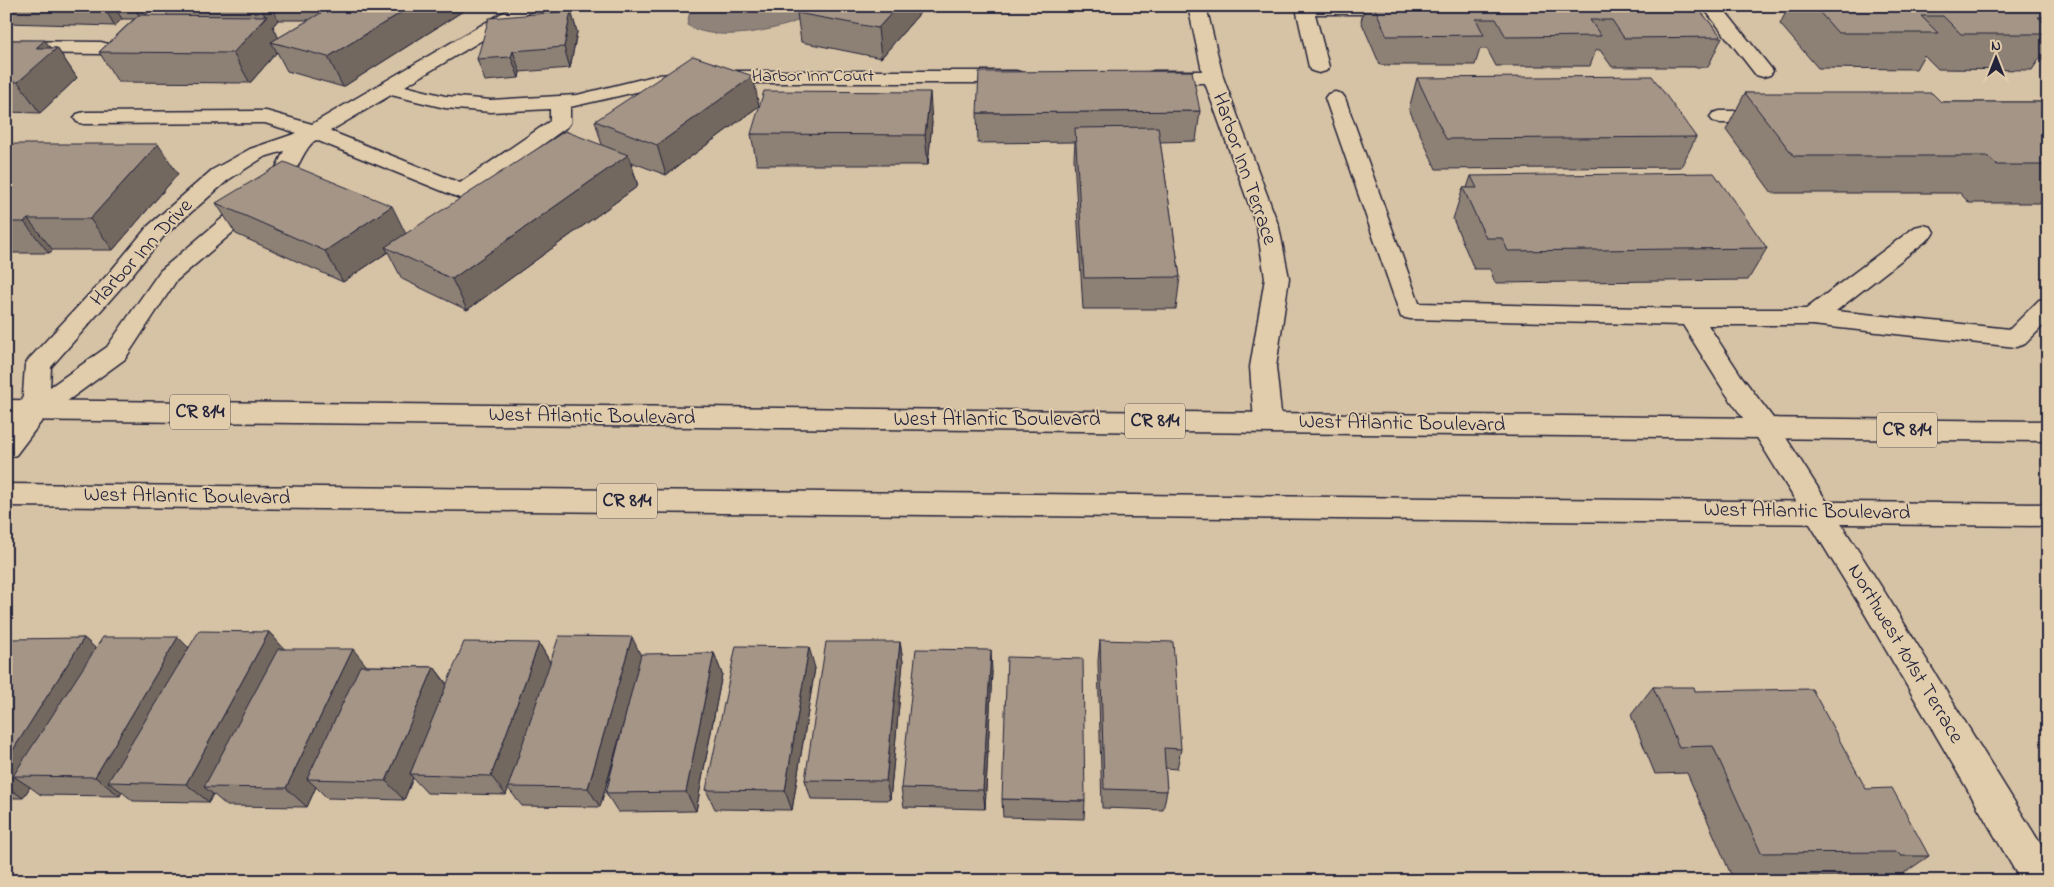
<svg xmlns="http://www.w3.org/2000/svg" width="2054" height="887" viewBox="0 0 2054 887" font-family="'Indie Flower',sans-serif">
<rect width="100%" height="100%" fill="#d6c2a4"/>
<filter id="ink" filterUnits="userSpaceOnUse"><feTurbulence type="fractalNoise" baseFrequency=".02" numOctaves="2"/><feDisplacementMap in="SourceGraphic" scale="10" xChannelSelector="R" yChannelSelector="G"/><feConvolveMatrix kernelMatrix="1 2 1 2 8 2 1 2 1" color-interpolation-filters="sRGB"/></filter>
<g filter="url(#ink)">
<!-- water -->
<path fill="#8f837a" stroke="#635c61" d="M 691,6 L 821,6 C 810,13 798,22 786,25 C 758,33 713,41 687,25 Z"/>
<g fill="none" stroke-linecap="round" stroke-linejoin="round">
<!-- minor casing -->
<g stroke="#22223b" stroke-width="3">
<path id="minor" d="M 514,6 L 536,6 L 533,10 L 405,86 L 445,96 L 491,100 L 577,95 L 658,75 L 712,71 L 1016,71 L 1023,73 L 1026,77 L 1023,81 L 1016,83 L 712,83 L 658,87 L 570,107 L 570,123 L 567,127 L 470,197 L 462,199 L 316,140 C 305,146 296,172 288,185 L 176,281 L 125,359 L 44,418 L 16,455 L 6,458 L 6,428 L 22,409 L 25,365 L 29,359 L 110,272 L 148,226 L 212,170 L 250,149 L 297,133 L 265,123 L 84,124 L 77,122 L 74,118 L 77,114 L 84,112 L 266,111 L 312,124 ZM 391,95 L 445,108 L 491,112 L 550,109 L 550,121 L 460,183 L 330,131 ZM 284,151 L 272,176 L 160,271 L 107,347 L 50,387 L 51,367 L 126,282 L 164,236 L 228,180 L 264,157 Z
M 1188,6 L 1206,6 L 1223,77 L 1279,227 L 1289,278 L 1276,367 L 1282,422 L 1278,429 L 1268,432 L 1258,429 L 1254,422 L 1250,367 L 1265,278 L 1257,227 L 1205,83 L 1154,83 L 1147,81 L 1144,77 L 1147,73 L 1154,71 L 1202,71 Z
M 1297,6 L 1428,6 L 1425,10 L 1410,14 L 1315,14 L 1329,67 L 1326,71 L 1319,73 L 1312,71 L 1309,67 L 1296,8 Z
M 1702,6 L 1721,6 L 1770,67 L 1773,71 L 1770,75 L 1763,77 L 1756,75 Z
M 6,41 L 101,42 L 108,44 L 110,48 L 108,52 L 101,54 L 6,53 Z
M 1335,92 L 1342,94 L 1345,98 L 1419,303 L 1690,309 L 1806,309 L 1915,227 L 1923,225 L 1931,227 L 1934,232 L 1931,237 L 1836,311 L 2010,329 L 2039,300 L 2048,298 L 2048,321 L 2025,344 L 2016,347 L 1812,325 L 1708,325 L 1742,377 L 1776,422 L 1884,591 L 2048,856 L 2048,881 L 2021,881 L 1862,609 L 1756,436 L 1724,391 L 1683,325 L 1410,319 L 1401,317 L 1325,98 L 1328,94 Z
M 1720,111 L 1771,111 L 1778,113 L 1781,117 L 1778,121 L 1771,123 L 1720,123 L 1713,121 L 1710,117 L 1713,113 Z"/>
</g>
<!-- major casing -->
<g stroke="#22223b" stroke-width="3">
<path id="major" d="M 6,400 L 2048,421 L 2048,441 L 6,420 Z
M 6,484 L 2048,504 L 2048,526 L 6,506 Z"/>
</g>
<!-- minor -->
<use href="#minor" fill="#e1ccab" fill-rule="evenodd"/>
<!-- major -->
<use href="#major" fill="#e1ccab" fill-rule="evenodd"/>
</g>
<!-- wall -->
<path fill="#8d8074" stroke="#22223b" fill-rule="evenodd" d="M 6,6 L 155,6 L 145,15 L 168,16 L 163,6 L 471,6 L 343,87 L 287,71 L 277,52 L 250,83 L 118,82 L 99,52 L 134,19 L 122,19 L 115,26 L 6,23 ZM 278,20 L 309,20 L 278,38 L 273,26 Z
M 803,6 L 926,6 L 881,58 L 801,42 L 797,13 Z
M 1365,6 L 1696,6 L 1722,37 L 1708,67 L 1612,67 L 1600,50 L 1596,50 L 1590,66 L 1496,66 L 1487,49 L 1480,49 L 1475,65 L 1380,65 L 1361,21 Z
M 1789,6 L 2048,6 L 2048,64 L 2040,58 L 2032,70 L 1938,69 L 1924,55 L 1916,69 L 1818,68 L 1780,24 Z
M 571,11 L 577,32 L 570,68 L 520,72 L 519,78 L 485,81 L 477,59 Z
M 6,40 L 50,48 L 57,48 L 77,78 L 40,113 L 6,112 Z
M 1417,78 L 1696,137 L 1681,167 L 1436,169 L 1409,109 Z
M 1745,93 L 1941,102 L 2048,102 L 2048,203 L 1969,203 L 1960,193 L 1772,193 L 1726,130 Z
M 759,106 L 666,175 L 631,162 L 638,186 L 467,310 L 402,279 L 388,252 L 343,282 L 236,234 L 216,203 L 406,234 L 602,145 L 595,121 Z
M 1200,111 L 1196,141 L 1160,142 L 1180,277 L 1176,309 L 1083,309 L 1074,158 L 1075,142 L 978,143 L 977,113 Z
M 932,122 L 928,165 L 757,165 L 751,134 Z
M 6,144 L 178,174 L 113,250 L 53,250 L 49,253 L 6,253 Z
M 1471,176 L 1767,248 L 1748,280 L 1495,283 L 1490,269 L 1474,269 L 1453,219 L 1463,188 L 1467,188 Z
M 269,632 L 284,649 L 367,666 L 434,667 L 447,684 L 539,643 L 550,662 L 640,655 L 714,653 L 722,674 L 696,811 L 618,812 L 606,793 L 622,730 L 600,807 L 522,806 L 508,788 L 506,795 L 427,793 L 413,778 L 404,800 L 327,798 L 316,787 L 307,807 L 227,806 L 213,794 L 209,802 L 133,801 L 122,792 L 120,796 L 41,795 L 30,787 L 23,798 L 6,798 L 6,644 L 84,638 L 96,649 L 189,647 Z
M 1100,640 L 1181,749 L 1177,769 L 1165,768 L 1167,791 L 1163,810 L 1102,808 L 1098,661 Z
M 900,642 L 903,662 L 890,800 L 811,799 L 805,780 Z
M 815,668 L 792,810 L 715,809 L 706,790 Z
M 992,671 L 985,809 L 904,807 L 901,788 Z
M 1653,687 L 1695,691 L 1866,789 L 1929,856 L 1894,880 L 1866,880 L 1862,876 L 1732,877 L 1687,773 L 1655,774 L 1631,715 Z
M 1002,799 L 1085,801 L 1084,819 L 1003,817 Z"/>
<!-- shaded-wall -->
<path fill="#73685e" stroke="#22223b" d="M 103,6 L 114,6 L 122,19 L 115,26 Z
M 133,6 L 155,6 L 141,19 Z
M 260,6 L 271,6 L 278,20 L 273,26 L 282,45 L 271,42 L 277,52 L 250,83 L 233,53 L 266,18 Z
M 412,6 L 471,6 L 343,87 L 328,57 Z
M 898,6 L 926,6 L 881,58 L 878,28 Z
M 571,11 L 577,32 L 570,68 L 564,47 Z
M 45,40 L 53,52 L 57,48 L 77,78 L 40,113 L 18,82 L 36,48 Z
M 513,51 L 520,72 L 519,78 L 511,57 Z
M 753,76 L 759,106 L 666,175 L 657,145 Z
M 930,92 L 932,122 L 928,165 L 925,135 Z
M 158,144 L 178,174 L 113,250 L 90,219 Z
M 628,155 L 638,186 L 467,310 L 452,279 Z
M 392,206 L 408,238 L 385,247 L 388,252 L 343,282 L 325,251 Z
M 28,219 L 53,250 L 49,253 L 24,222 Z
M 269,632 L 288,653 L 204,787 L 213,794 L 209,802 L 186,784 Z
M 178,637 L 199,658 L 108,782 L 122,792 L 120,796 L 95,777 Z
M 632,637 L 642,658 L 600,807 L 588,788 Z
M 84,638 L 108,659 L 13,776 L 30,787 L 23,798 L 6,786 L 6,761 Z
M 900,642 L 903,662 L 890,800 L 886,781 Z
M 539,643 L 551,664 L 506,795 L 491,776 Z
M 809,647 L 815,668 L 792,810 L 785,791 Z
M 353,649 L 370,670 L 307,779 L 316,787 L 307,807 L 286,788 Z
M 991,650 L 992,671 L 985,809 L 983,790 Z
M 714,653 L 722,674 L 696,811 L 686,792 Z
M 434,667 L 449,688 L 410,774 L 413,778 L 404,800 L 386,781 Z"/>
<!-- building -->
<path fill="#a49587" stroke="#22223b" d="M 333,6 L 412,6 L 328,57 L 271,42 Z
M 803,6 L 898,6 L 878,28 L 797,13 Z
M 1374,6 L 1696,6 L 1722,37 L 1624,38 L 1612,20 L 1590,20 L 1601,36 L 1506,37 L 1496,19 L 1476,19 L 1484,35 L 1387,36 Z
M 1814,6 L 2048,6 L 2048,17 L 2038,17 L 2048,26 L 2048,34 L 1961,34 L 1943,16 L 1921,16 L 1938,33 L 1838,33 Z
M 571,11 L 564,47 L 513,51 L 511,57 L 477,59 L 489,18 Z
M 139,15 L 267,16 L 233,53 L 99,52 Z
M 6,40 L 45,40 L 36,48 L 57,48 L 18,82 L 6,82 Z
M 693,56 L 753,76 L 657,145 L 595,121 Z
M 1192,71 L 1200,111 L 977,113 L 979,72 Z
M 1652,76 L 1696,137 L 1446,139 L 1417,78 Z
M 764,91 L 930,92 L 925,135 L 751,134 Z
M 1745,93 L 1932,93 L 1941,102 L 2048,102 L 2048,165 L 1997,165 L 1987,156 L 1794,156 Z
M 1158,127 L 1180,277 L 1084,278 L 1075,128 Z
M 565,131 L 628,155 L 452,279 L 385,247 Z
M 6,144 L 158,144 L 90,219 L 28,219 L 24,222 L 6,222 Z
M 284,162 L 392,206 L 325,251 L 216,203 Z
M 1714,173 L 1767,248 L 1508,251 L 1502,238 L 1486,238 L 1463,188 L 1477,188 L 1471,176 Z
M 199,631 L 269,632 L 186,784 L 108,782 Z
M 559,636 L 632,637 L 588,788 L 508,787 Z
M 103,637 L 178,637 L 95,777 L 13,776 Z
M 84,638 L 6,761 L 6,644 L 9,639 Z
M 1100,640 L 1173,642 L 1181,749 L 1164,748 L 1167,791 L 1104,789 Z
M 464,642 L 539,643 L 491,776 L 410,774 Z
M 826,642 L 900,642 L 886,781 L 805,780 Z
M 736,646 L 809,647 L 785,791 L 706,790 Z
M 278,649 L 353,649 L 286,788 L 204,787 Z
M 916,649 L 991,650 L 983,790 L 901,788 Z
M 714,653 L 686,792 L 606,793 L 641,654 Z
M 1007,657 L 1083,659 L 1085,801 L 1002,799 Z
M 360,666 L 434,667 L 386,781 L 307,779 Z
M 1653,687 L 1694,687 L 1695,691 L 1812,689 L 1866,789 L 1892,788 L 1929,856 L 1901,856 L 1897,852 L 1761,853 L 1713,746 L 1679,747 Z"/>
</g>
<g text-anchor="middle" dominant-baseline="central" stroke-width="4" stroke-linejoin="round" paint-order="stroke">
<!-- far-street labels -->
<g font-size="18" fill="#22223b" stroke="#e1ccab">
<text x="813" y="77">Harbor Inn Court</text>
</g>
<!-- shield labels -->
<g fill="#e1ccab" stroke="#5b555d" stroke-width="1">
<rect x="170" y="394.5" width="60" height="35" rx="4"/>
<rect x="1125" y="403.5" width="60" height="35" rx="4"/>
<rect x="1877" y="412.5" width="60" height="35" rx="4"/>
<rect x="597" y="483.5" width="60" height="35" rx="4"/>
</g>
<g font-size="20" font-weight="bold" fill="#22223b">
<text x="200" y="412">CR 814</text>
<text x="1155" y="421">CR 814</text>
<text x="1907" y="430">CR 814</text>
<text x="627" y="501">CR 814</text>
</g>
<!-- street labels -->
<g font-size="21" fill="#22223b" stroke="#e1ccab">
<text transform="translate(1244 169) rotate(71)">Harbor Inn Terrace</text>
<text transform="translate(142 253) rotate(-47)">Harbor Inn Drive</text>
<text transform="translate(592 417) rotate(1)">West Atlantic Boulevard</text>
<text x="997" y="420">West Atlantic Boulevard</text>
<text transform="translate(1402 424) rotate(1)">West Atlantic Boulevard</text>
<text transform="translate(187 497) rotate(1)">West Atlantic Boulevard</text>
<text transform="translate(1807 512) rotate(1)">West Atlantic Boulevard</text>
<text transform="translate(1905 654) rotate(59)">Northwest 101st Terrace</text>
</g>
</g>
<!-- margin -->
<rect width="2054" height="887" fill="none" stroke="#e1ccab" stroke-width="25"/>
<rect x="12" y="12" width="2029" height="862" fill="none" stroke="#22223b" stroke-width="2" filter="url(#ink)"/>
<!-- north arrow -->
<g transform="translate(1996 58)" stroke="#e1ccab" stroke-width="4" paint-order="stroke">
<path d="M0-4L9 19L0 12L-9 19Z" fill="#22223b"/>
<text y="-8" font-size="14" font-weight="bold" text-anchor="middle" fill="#22223b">N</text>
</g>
</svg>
